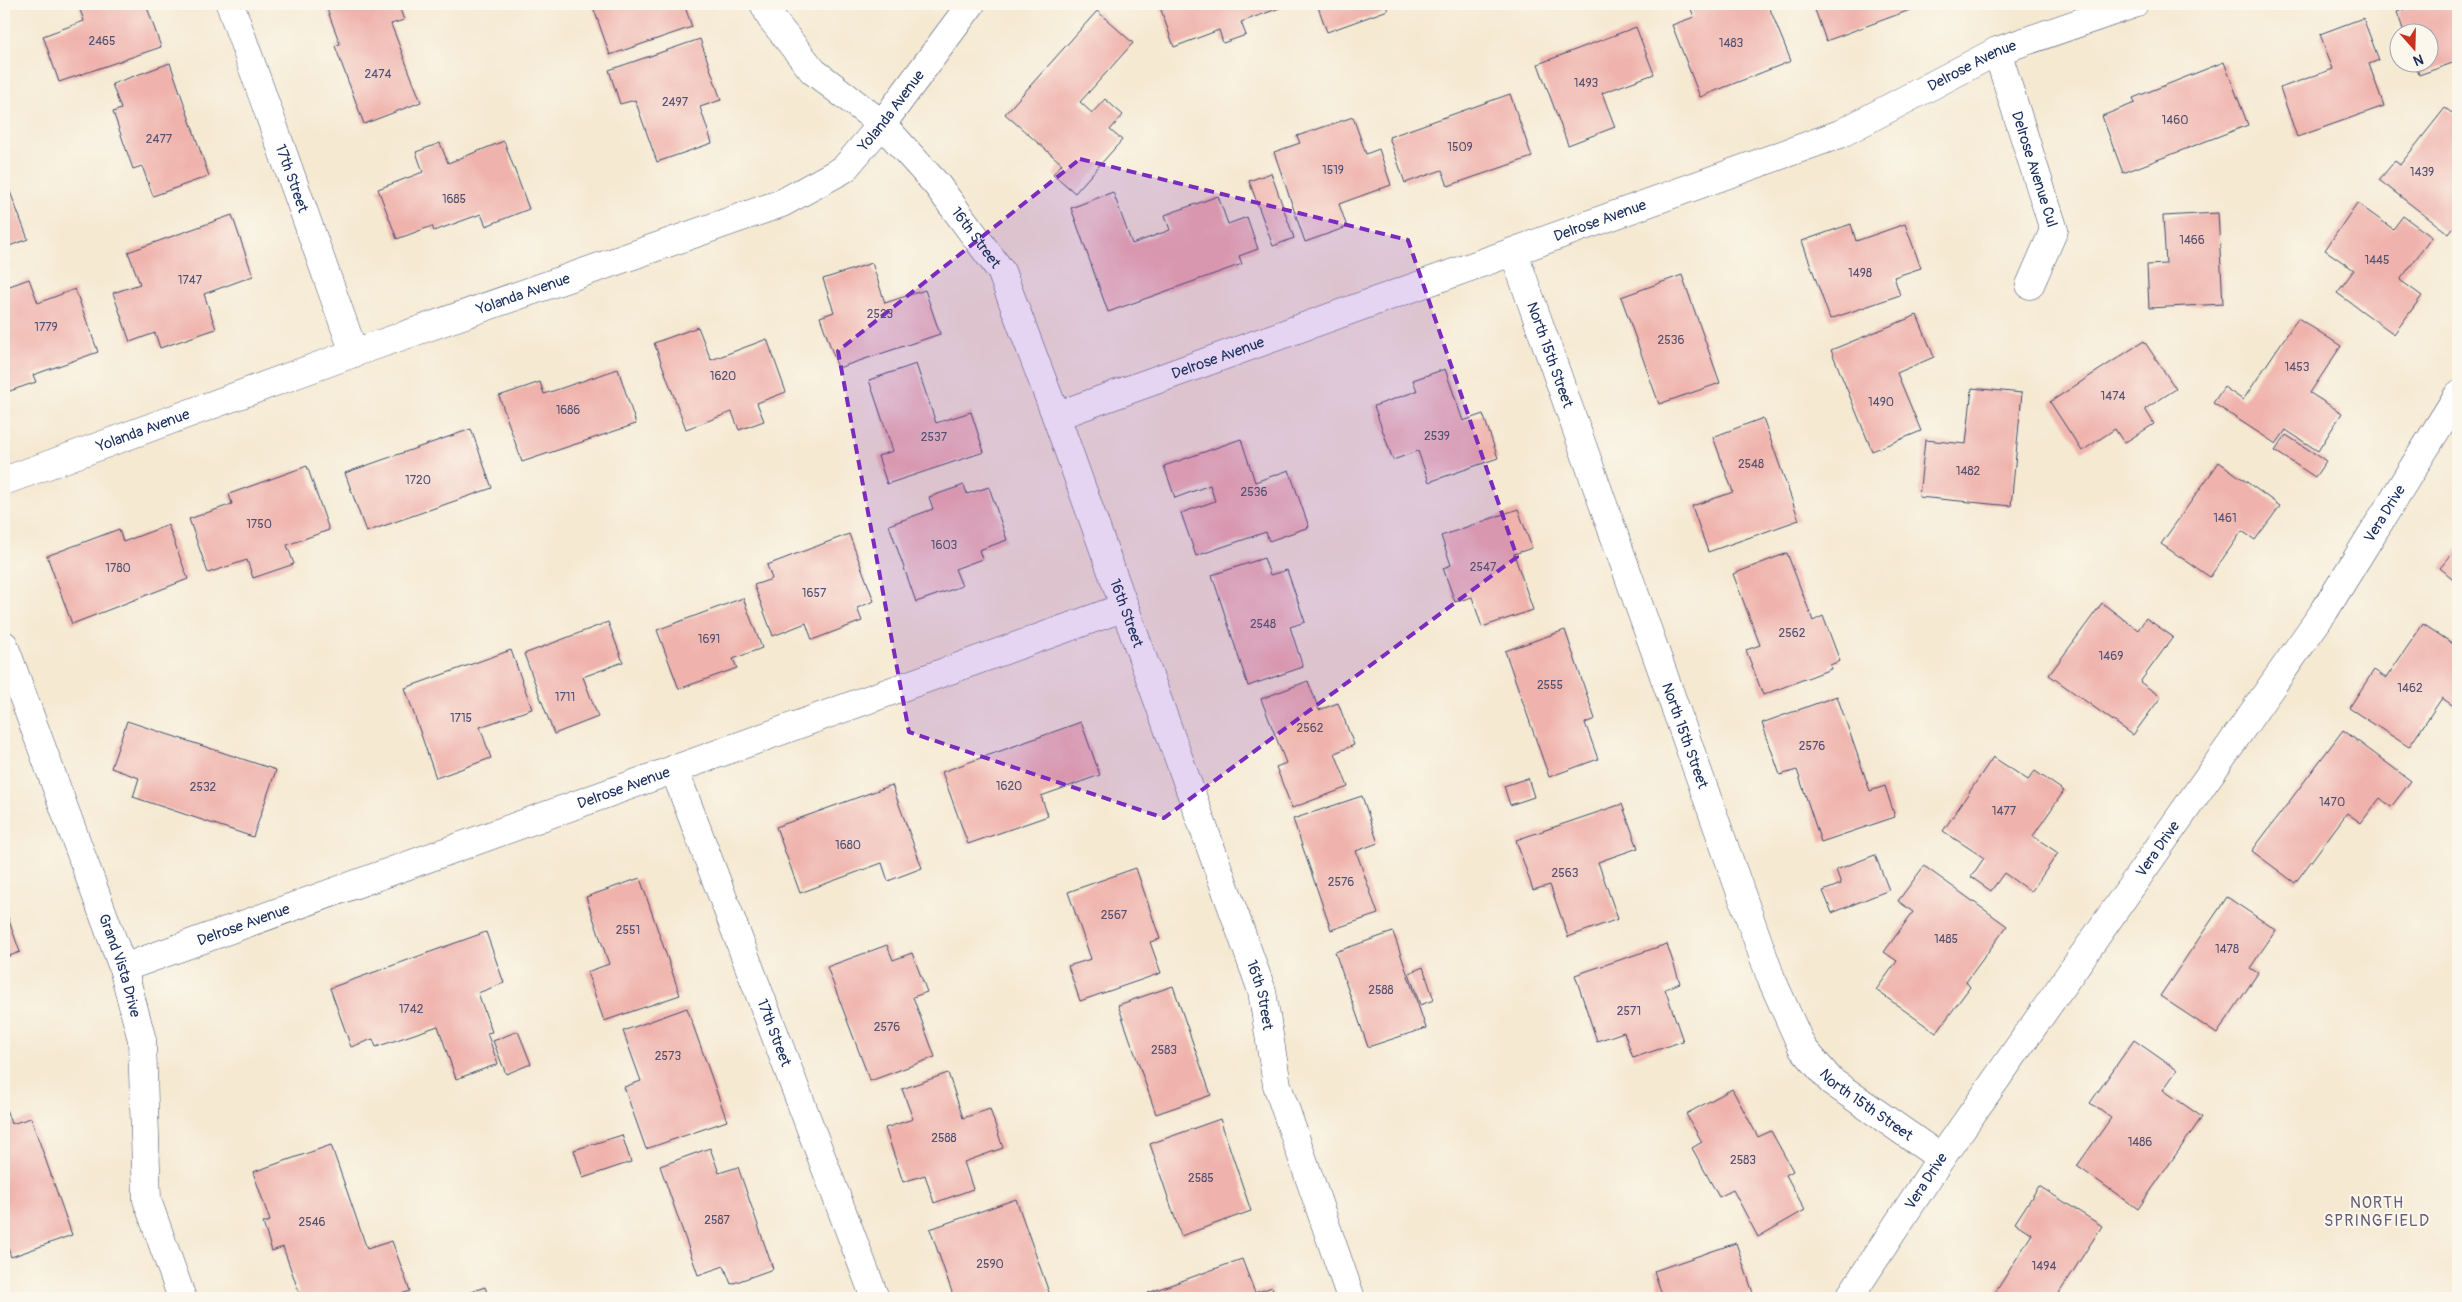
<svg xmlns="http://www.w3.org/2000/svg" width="2462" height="1302" viewBox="0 0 2462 1302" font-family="Pangolin,sans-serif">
<rect width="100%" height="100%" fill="#fbf7ec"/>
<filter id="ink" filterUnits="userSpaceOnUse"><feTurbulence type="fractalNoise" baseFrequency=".02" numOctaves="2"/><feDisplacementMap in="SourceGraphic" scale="10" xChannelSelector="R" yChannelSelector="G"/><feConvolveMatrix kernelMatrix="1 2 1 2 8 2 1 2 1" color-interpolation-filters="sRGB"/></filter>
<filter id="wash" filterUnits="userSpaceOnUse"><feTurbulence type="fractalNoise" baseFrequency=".0096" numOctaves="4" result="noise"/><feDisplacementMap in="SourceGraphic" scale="20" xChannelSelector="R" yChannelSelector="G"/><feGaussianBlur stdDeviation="1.12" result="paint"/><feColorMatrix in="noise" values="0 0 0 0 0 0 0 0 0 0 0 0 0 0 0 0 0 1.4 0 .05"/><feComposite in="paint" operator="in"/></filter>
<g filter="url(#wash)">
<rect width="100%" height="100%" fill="#f5e9d2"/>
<g id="blocks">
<!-- building -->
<path fill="#efb2ac" d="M 78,4 L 146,4 L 161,47 L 59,82 L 43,36 L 84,21 Z
M 340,4 L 398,4 L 404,20 L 391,24 L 421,102 L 364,124 L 335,46 L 340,44 L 327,9 Z
M 592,4 L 684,4 L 692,27 L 610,55 Z
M 1159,4 L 1288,4 L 1288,5 L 1241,22 L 1246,35 L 1223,43 L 1219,30 L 1174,47 Z
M 1317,4 L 1385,4 L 1388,10 L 1327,32 Z
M 1689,4 L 1768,4 L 1791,61 L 1700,97 L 1672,25 L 1694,17 Z
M 1813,4 L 1917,4 L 1918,7 L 1826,41 Z
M 2419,4 L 2458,4 L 2458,61 L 2419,75 L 2415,62 L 2430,62 L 2430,32 L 2404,32 L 2397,12 Z
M 1097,11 L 1133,43 L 1080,102 L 1092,113 L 1105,99 L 1123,115 L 1110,130 L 1122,140 L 1075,193 L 1053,174 L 1062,164 L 1005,114 Z
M 2363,18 L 2379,60 L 2369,64 L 2384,106 L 2297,137 L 2280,88 L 2333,69 L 2320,34 Z
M 1636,27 L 1654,74 L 1602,93 L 1615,127 L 1568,145 L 1538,64 Z
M 700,39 L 721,100 L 700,107 L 712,143 L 657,162 L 635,100 L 620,104 L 609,70 Z
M 2224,62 L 2248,125 L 2123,173 L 2102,116 L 2135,103 L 2133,98 Z
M 170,63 L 209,176 L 153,196 L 142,166 L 133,169 L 113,112 L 121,109 L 112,84 Z
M 1510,94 L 1532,157 L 1448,186 L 1442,170 L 1405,183 L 1389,137 Z
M 2445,108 L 2455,115 L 2458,112 L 2458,222 L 2449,234 L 2379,180 L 2395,161 L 2400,165 Z
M 1353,117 L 1366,154 L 1379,149 L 1391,185 L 1339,204 L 1347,227 L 1305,242 L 1274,152 L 1300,143 L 1297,136 Z
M 504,141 L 529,209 L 486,226 L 481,214 L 434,231 L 432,226 L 397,239 L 378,189 L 423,172 L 416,152 L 440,143 L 448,163 Z
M 1271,173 L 1294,238 L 1273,246 L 1249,181 Z
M 4,176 L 28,239 L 4,248 Z
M 1113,192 L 1132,244 L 1170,230 L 1165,215 L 1218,196 L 1228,224 L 1247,217 L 1258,249 L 1239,256 L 1242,264 L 1108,312 L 1071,208 Z
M 2357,203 L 2393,229 L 2403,216 L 2432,237 L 2400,280 L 2422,296 L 2394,334 L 2337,293 L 2354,270 L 2325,250 Z
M 2218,213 L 2223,304 L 2149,308 L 2147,265 L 2166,264 L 2163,216 Z
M 232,215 L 253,276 L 204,294 L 216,329 L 160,348 L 155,333 L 130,342 L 113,293 L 140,284 L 128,252 Z
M 1851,224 L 1856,241 L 1905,224 L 1921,268 L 1894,277 L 1900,295 L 1830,319 L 1802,241 Z
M 872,263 L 885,303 L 925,290 L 940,334 L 838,368 L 820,317 L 834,312 L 823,279 Z
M 1682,275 L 1720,383 L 1659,404 L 1621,297 Z
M 29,279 L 38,303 L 75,289 L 98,352 L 33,375 L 36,382 L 4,393 L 4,288 Z
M 1917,315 L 1934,357 L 1897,373 L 1921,431 L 1872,451 L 1831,350 Z
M 2298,318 L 2341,346 L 2310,393 L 2342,413 L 2318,451 L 2286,430 L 2276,444 L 2213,403 L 2224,387 L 2243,400 Z
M 698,327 L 711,360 L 767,339 L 786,392 L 757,403 L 764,421 L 739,430 L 732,412 L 686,429 L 654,343 Z
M 2144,341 L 2176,389 L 2145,409 L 2154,424 L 2124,443 L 2115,429 L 2082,451 L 2050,402 Z
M 916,364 L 936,423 L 971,412 L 984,452 L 887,484 L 878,456 L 893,451 L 869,380 Z
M 618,369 L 636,424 L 522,462 L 499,396 L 540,382 L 544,394 Z
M 1445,369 L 1463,421 L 1483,414 L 1498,458 L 1429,482 L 1418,451 L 1393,460 L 1374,406 L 1417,391 L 1413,380 Z
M 1972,388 L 2022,393 L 2011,506 L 1919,497 L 1925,440 L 1966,444 Z
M 1763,418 L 1799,520 L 1708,552 L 1692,506 L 1733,492 L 1713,437 Z
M 471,429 L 492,488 L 366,532 L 345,473 Z
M 2286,435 L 2326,461 L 2315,477 L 2275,451 Z
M 1241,439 L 1255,482 L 1289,470 L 1309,527 L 1269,541 L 1266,532 L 1196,556 L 1181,513 L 1215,501 L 1210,485 L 1175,498 L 1164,466 Z
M 2219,462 L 2280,506 L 2255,540 L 2242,531 L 2210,577 L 2161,544 Z
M 307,466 L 329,530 L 287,545 L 294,564 L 253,578 L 247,560 L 208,573 L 189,519 L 232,504 L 229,494 Z
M 964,485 L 967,494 L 989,487 L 1007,540 L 979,550 L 982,559 L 955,569 L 962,586 L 916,602 L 889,525 L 933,509 L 929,497 Z
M 1518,509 L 1532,548 L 1514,554 L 1533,610 L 1482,627 L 1472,597 L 1455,602 L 1443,568 L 1451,565 L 1441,536 Z
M 168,525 L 188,579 L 72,624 L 47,556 L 119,529 L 123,542 Z
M 849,534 L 874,601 L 857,608 L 862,621 L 812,640 L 806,623 L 773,636 L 754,585 L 772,579 L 767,565 Z
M 2458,547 L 2458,583 L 2440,568 Z
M 1787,553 L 1813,621 L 1823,616 L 1840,661 L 1830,665 L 1831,669 L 1763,695 L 1746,650 L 1760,645 L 1733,574 Z
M 1264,558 L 1270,575 L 1287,570 L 1305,622 L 1290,627 L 1303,667 L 1248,686 L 1212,575 Z
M 743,598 L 762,648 L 733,659 L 737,668 L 679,689 L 657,630 Z
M 2102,603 L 2138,630 L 2146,618 L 2173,637 L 2140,682 L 2161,697 L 2133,735 L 2049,675 Z
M 608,622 L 623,662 L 583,677 L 598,717 L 554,734 L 524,654 Z
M 2423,624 L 2458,647 L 2458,709 L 2442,698 L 2409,747 L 2349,708 L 2374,670 L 2386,678 Z
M 1565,630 L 1595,719 L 1585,723 L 1598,759 L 1549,777 L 1505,651 Z
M 511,650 L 532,709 L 480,727 L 491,758 L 436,778 L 405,688 Z
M 1308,681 L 1319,710 L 1338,703 L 1354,745 L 1335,753 L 1348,787 L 1292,808 L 1276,767 L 1286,763 L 1261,699 Z
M 1837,696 L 1870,791 L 1885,786 L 1895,817 L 1821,842 L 1797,770 L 1780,775 L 1762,723 Z
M 127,721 L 276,770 L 253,837 L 133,797 L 139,778 L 111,768 Z
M 1081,722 L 1100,775 L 1041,796 L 1048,816 L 968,844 L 942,772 Z
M 2343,730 L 2411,781 L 2391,807 L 2380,798 L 2361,823 L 2347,813 L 2295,883 L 2252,851 Z
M 1993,757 L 2028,780 L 2035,771 L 2064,791 L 2033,836 L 2058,853 L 2031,892 L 2004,873 L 1991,891 L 1971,877 L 1984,858 L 1943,831 Z
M 1528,778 L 1534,797 L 1510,805 L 1504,786 Z
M 892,785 L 922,868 L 888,881 L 882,863 L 800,893 L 776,827 Z
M 1362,796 L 1378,843 L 1356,851 L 1378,914 L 1331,930 L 1293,819 Z
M 1622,804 L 1638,848 L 1598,862 L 1618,919 L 1568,937 L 1550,885 L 1533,890 L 1516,840 Z
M 1875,855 L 1889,890 L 1832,913 L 1823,891 L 1841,884 L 1836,870 Z
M 1924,866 L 2007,926 L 1966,982 L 1970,987 L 1936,1033 L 1876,990 L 1897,961 L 1884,952 L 1913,912 L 1898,901 Z
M 1136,868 L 1160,939 L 1150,942 L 1161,973 L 1080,1001 L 1068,966 L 1091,959 L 1068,892 Z
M 640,878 L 680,995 L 604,1021 L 587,972 L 609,964 L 586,897 Z
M 2227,897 L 2276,930 L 2250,968 L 2258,973 L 2217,1034 L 2160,996 Z
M 4,907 L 20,952 L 4,958 Z
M 486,932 L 504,983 L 478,993 L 492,1032 L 487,1033 L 498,1064 L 456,1079 L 438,1026 L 376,1047 L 373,1039 L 351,1047 L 330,988 Z
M 1393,932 L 1426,1028 L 1368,1047 L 1335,952 Z
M 1667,944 L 1680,983 L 1665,989 L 1683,1041 L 1633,1058 L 1624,1032 L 1597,1041 L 1575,975 Z
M 887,945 L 893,960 L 912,953 L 927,992 L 913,997 L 935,1057 L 870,1081 L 827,967 Z
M 1423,967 L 1434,1000 L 1420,1005 L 1409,973 Z
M 1173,986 L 1211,1095 L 1156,1114 L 1118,1005 Z
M 687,1008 L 727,1121 L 646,1149 L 624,1087 L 641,1081 L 623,1031 Z
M 518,1031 L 531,1064 L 506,1074 L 493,1041 Z
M 2134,1040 L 2177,1070 L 2163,1090 L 2202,1117 L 2138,1209 L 2077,1166 L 2111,1118 L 2090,1103 Z
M 948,1073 L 963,1118 L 990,1109 L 1003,1148 L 964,1162 L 973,1189 L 934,1203 L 925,1175 L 903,1182 L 885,1128 L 913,1119 L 902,1089 Z
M 1732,1089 L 1758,1137 L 1771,1131 L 1793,1171 L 1786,1175 L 1805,1210 L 1758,1237 L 1733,1190 L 1719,1197 L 1692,1148 L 1702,1142 L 1686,1114 Z
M 4,1103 L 11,1124 L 31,1118 L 72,1235 L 11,1257 L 4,1236 Z
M 1220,1119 L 1251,1211 L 1181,1236 L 1150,1144 Z
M 622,1135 L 631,1162 L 583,1178 L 574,1150 Z
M 331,1145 L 367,1249 L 392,1241 L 410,1291 L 390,1298 L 301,1298 L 283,1247 L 272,1251 L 263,1223 L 270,1221 L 253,1172 Z
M 710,1148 L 719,1173 L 738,1167 L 773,1269 L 731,1284 L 724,1266 L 698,1275 L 660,1166 Z
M 2039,1186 L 2102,1226 L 2056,1298 L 1992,1298 L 2032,1234 L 2015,1223 Z
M 1016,1199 L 1051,1298 L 954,1298 L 930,1229 Z
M 1736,1243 L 1753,1293 L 1738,1298 L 1663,1298 L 1654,1271 Z
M 1242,1259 L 1255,1293 L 1272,1287 L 1276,1298 L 1150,1298 L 1148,1293 Z
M 485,1287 L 489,1298 L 453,1298 Z"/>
</g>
</g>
<g filter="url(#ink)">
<use href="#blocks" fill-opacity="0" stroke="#3c4b6f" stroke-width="1"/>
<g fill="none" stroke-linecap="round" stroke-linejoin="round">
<!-- street casing -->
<g stroke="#3c4b6f" stroke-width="29">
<g id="street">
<path id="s1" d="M 230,4 L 354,353"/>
<path id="s2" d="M 764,4 L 771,18 L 813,71 L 882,124 L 937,185 L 1001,271 L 1056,416 L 1262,991 L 1277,1085 L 1351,1298"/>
<path id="s3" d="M 1997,51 L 2054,230 L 2030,285"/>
<path id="s4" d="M 1514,253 L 1771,978 L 1802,1047 L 1831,1081 L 1941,1158"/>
<path id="s5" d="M 1056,416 L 1840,134 L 1997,51 L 2134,4"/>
<path id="s6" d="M 4,481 L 354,353 L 782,203 L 844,169 L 882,124 L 971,4"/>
<path id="s7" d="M 4,645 L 123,968 L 142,1040 L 147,1200 L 182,1298"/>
<path id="s8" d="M 674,769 L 875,1298"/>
<path id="s9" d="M 123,968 L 1125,607"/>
<path id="s10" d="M 1849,1298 L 1941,1158 L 2325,610 L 2458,395"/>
</g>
</g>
<!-- street -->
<use href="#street" stroke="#fff" stroke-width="28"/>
</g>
</g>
<!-- marked area -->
<path fill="#7b2cbf" fill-opacity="0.2" stroke="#7b2cbf" stroke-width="4" stroke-dasharray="10 6" stroke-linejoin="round" d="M 1080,159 L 1408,240 L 1517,557 L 1164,818 L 909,732 L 838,351 Z"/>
<g text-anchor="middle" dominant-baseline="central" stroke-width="4" stroke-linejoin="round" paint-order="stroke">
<!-- number labels -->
<g font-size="12" fill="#505072">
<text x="102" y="41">2465</text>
<text x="1731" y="43">1483</text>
<text x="378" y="74">2474</text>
<text x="1586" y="83">1493</text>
<text x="675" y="102">2497</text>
<text x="2175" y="120">1460</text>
<text x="159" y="139">2477</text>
<text x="1460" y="147">1509</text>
<text x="1333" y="170">1519</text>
<text x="2422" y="172">1439</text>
<text x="454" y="199">1685</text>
<text x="2192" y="240">1466</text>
<text x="2377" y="260">1445</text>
<text x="1860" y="273">1498</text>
<text x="190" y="280">1747</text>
<text x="880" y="314">2523</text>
<text x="46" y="327">1779</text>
<text x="1671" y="340">2536</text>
<text x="2297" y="367">1453</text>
<text x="723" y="376">1620</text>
<text x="2113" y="396">1474</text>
<text x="1881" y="402">1490</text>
<text x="568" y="410">1686</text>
<text x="1437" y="436">2539</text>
<text x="934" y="437">2537</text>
<text x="1751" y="464">2548</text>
<text x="1968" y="471">1482</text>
<text x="418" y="480">1720</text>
<text x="1254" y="492">2536</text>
<text x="2225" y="518">1461</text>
<text x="259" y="524">1750</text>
<text x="944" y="545">1603</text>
<text x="1483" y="567">2547</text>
<text x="118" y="568">1780</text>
<text x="814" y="593">1657</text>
<text x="1263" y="624">2548</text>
<text x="1792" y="633">2562</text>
<text x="709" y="639">1691</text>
<text x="2111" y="656">1469</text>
<text x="1550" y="685">2555</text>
<text x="2410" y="688">1462</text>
<text x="565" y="697">1711</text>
<text x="461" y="718">1715</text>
<text x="1310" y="728">2562</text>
<text x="1812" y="746">2576</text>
<text x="1009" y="786">1620</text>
<text x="203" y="787">2532</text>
<text x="2332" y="802">1470</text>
<text x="2004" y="811">1477</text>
<text x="848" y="845">1680</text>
<text x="1565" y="873">2563</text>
<text x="1341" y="882">2576</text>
<text x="1114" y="915">2567</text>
<text x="628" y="930">2551</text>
<text x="1946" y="939">1485</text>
<text x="2227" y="949">1478</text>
<text x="1381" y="990">2588</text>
<text x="411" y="1009">1742</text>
<text x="1629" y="1011">2571</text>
<text x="887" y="1027">2576</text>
<text x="1164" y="1050">2583</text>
<text x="668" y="1056">2573</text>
<text x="944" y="1138">2588</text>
<text x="2140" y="1142">1486</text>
<text x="1743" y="1160">2583</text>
<text x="1201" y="1178">2585</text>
<text x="717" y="1220">2587</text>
<text x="312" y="1222">2546</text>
<text x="990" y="1264">2590</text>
<text x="2044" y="1266">1494</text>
</g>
<!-- street labels -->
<g font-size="15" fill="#1b2f5e" stroke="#fbf7ec">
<text stroke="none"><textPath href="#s5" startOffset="982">Delrose Avenue</textPath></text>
<text stroke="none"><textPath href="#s6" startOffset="972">Yolanda Avenue</textPath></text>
<text stroke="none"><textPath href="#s3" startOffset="124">Delrose Avenue Cul</textPath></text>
<text stroke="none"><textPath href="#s1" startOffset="185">17th Street</textPath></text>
<text stroke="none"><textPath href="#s5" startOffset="578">Delrose Avenue</textPath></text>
<text stroke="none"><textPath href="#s2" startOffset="318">16th Street</textPath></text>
<text stroke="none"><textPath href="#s6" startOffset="552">Yolanda Avenue</textPath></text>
<text stroke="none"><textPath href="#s4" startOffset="108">North 15th Street</textPath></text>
<text stroke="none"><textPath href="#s5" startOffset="172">Delrose Avenue</textPath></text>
<text stroke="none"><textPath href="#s6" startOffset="148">Yolanda Avenue</textPath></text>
<text stroke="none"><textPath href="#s10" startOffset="950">Vera Drive</textPath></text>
<text stroke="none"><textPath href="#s2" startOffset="724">16th Street</textPath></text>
<text stroke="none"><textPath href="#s4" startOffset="512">North 15th Street</textPath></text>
<text stroke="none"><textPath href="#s9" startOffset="532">Delrose Avenue</textPath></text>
<text stroke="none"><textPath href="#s10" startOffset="545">Vera Drive</textPath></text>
<text stroke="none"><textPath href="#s9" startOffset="128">Delrose Avenue</textPath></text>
<text stroke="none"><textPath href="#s7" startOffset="341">Grand Vista Drive</textPath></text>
<text stroke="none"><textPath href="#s2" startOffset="1129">16th Street</textPath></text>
<text stroke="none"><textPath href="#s8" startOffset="282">17th Street</textPath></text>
<text stroke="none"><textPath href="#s4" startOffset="932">North 15th Street</textPath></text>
<text stroke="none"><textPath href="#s10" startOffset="140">Vera Drive</textPath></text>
</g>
<!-- neighbourhood labels -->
<g font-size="16" letter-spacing="1" fill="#655d79" stroke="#fbf7ec">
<text x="2377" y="1203">NORTH<tspan x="2377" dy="18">SPRINGFIELD</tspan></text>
</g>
</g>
<!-- margin -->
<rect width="2462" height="1302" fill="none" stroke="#fbf7ec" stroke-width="20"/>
<!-- north arrow -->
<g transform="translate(2414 48) rotate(160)"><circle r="24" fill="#fbf7ec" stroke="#a1a7b3"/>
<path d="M0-4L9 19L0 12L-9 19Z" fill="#c8321e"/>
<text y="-8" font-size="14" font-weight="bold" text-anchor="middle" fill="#1b2f5e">N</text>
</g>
</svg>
